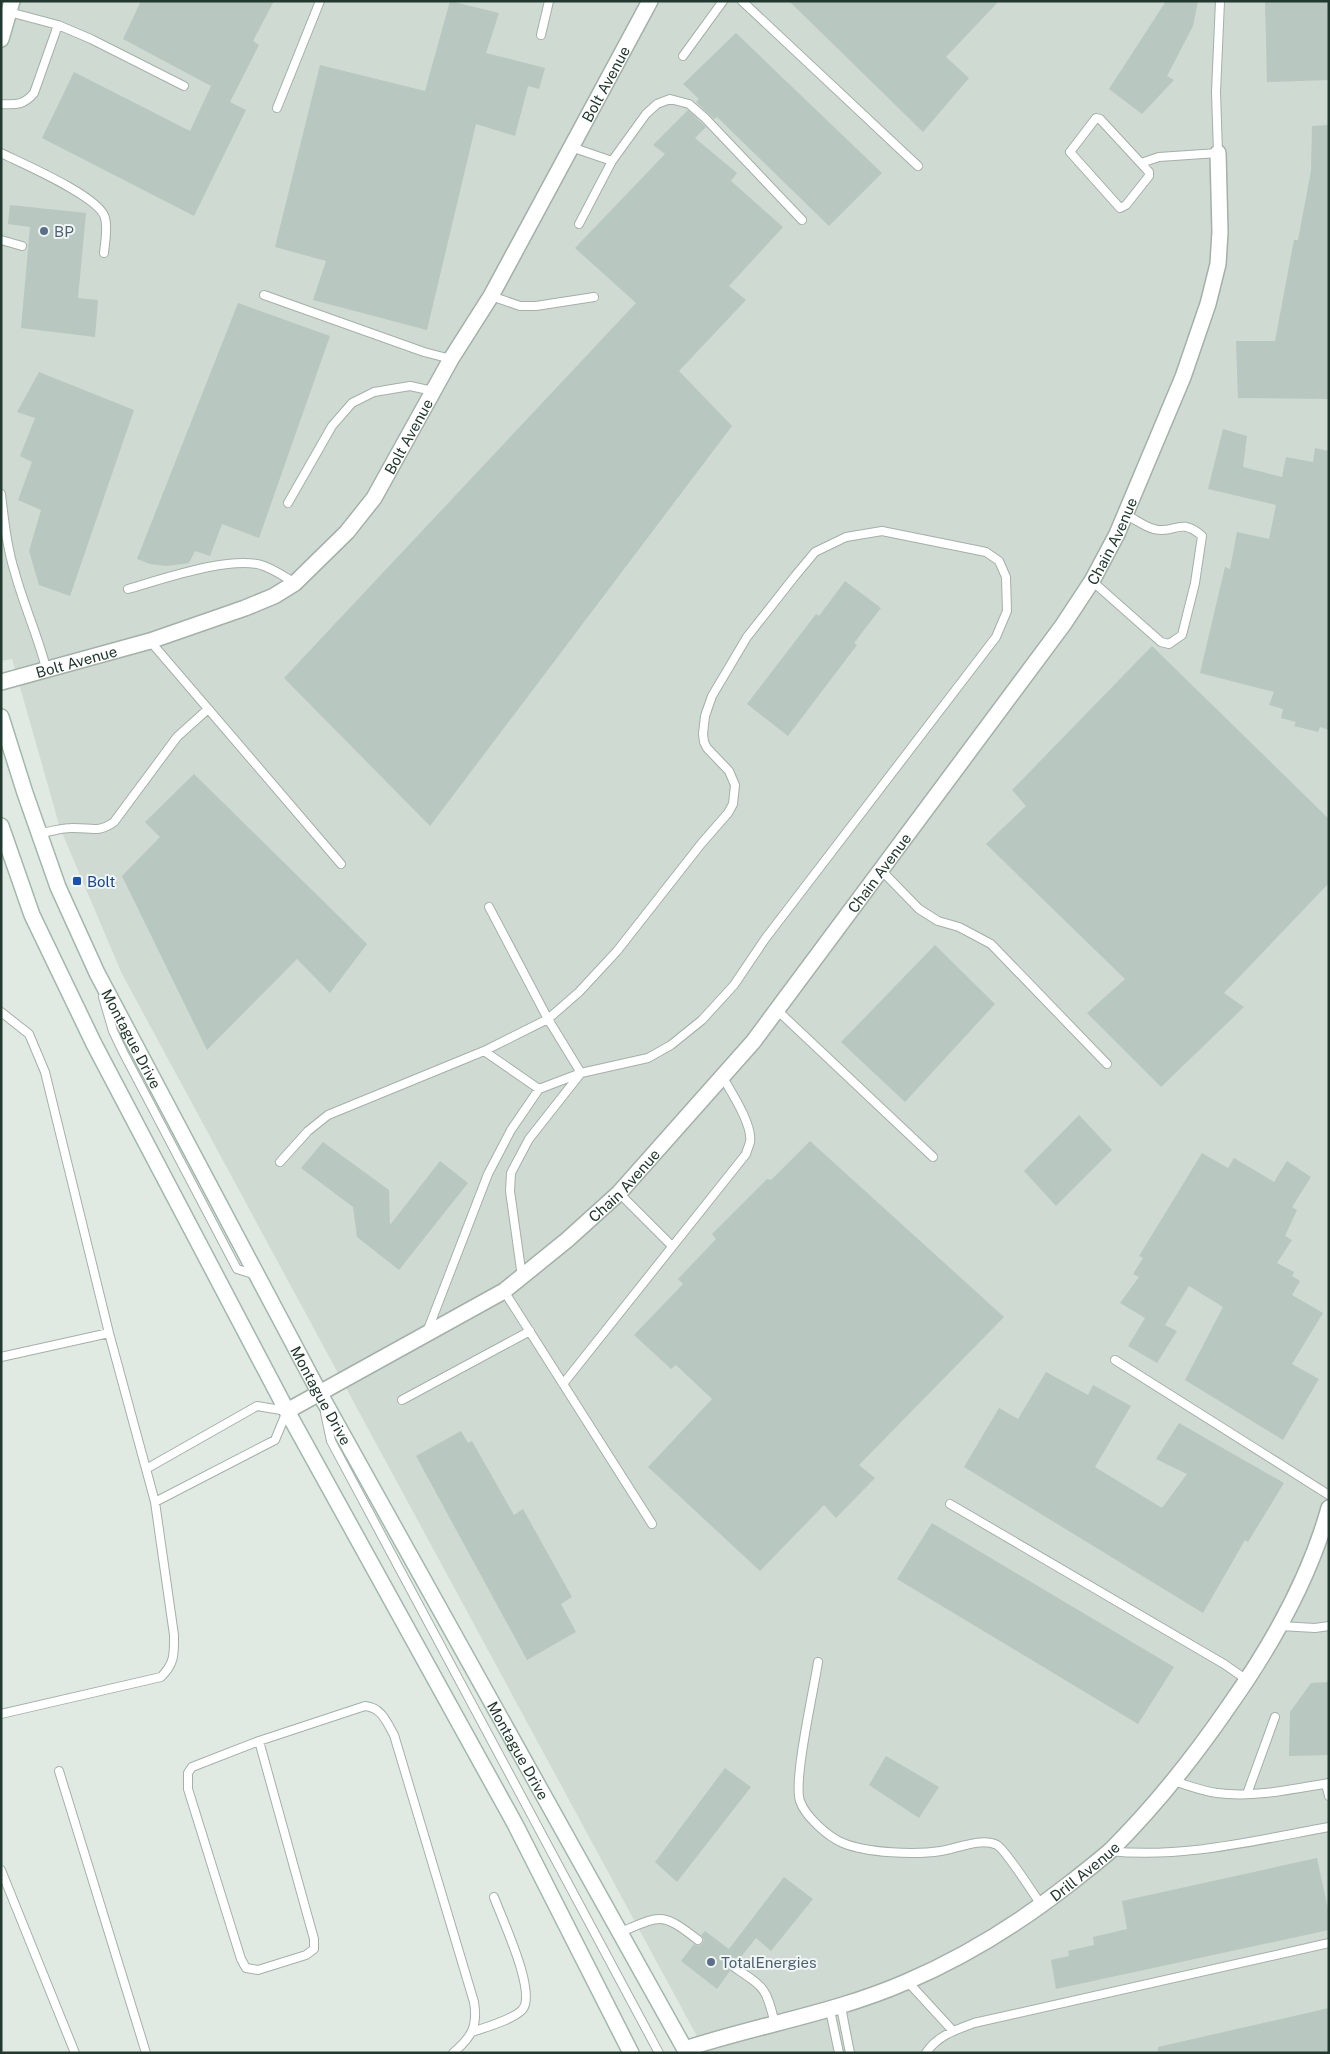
<svg xmlns="http://www.w3.org/2000/svg" width="1330" height="2054" viewBox="0 0 1330 2054" font-family="'Public Sans',sans-serif">
<rect width="100%" height="100%" fill="#e0eae3"/>
<!-- built -->
<path fill="#cedad2" d="M 1,1 L 1329,1 L 1329,2053 L 706,2053 L 122,974 L 60,828 L 12,659 L 1,661 Z"/>
<!-- building -->
<path fill="#b8c7bf" d="M 141,1 L 274,1 L 253,41 L 259,45 L 230,102 L 246,110 L 194,216 L 42,138 L 74,72 L 190,131 L 211,86 L 123,39 Z
M 450,1 L 499,13 L 486,53 L 545,68 L 539,89 L 528,86 L 515,136 L 476,124 L 427,330 L 313,300 L 326,261 L 275,247 L 320,65 L 425,91 Z
M 789,1 L 999,1 L 946,57 L 969,78 L 923,132 Z
M 1166,1 L 1198,1 L 1193,26 L 1167,76 L 1174,80 L 1142,114 L 1109,89 Z
M 1265,1 L 1329,1 L 1329,80 L 1267,82 Z
M 736,33 L 882,173 L 829,226 L 717,117 L 714,119 L 696,102 L 699,99 L 683,84 Z
M 688,110 L 706,127 L 695,138 L 737,173 L 731,181 L 783,227 L 729,286 L 746,300 L 679,371 L 732,426 L 430,826 L 284,678 L 636,303 L 575,248 L 665,154 L 653,145 Z
M 1329,125 L 1329,399 L 1238,398 L 1236,341 L 1275,341 L 1294,240 L 1298,240 L 1311,171 L 1312,126 Z
M 10,205 L 86,213 L 78,298 L 98,300 L 95,337 L 21,328 L 30,227 L 8,224 Z
M 238,303 L 330,336 L 259,538 L 222,524 L 210,556 L 195,551 L 189,563 L 166,566 L 150,564 L 137,559 Z
M 39,372 L 134,410 L 70,596 L 39,585 L 29,551 L 41,510 L 18,500 L 32,462 L 20,456 L 35,418 L 17,412 Z
M 1223,429 L 1247,436 L 1243,467 L 1282,477 L 1286,457 L 1313,462 L 1315,448 L 1329,451 L 1329,730 L 1320,727 L 1318,732 L 1294,726 L 1296,722 L 1281,718 L 1283,709 L 1269,705 L 1274,692 L 1200,673 L 1225,567 L 1230,569 L 1237,532 L 1269,539 L 1276,505 L 1208,489 Z
M 845,581 L 881,608 L 854,643 L 857,645 L 788,736 L 747,704 L 816,614 L 819,616 Z
M 1152,646 L 1329,819 L 1329,883 L 1224,993 L 1244,1007 L 1161,1087 L 1087,1013 L 1125,979 L 986,844 L 1026,806 L 1012,790 Z
M 194,774 L 367,944 L 330,993 L 297,959 L 207,1050 L 122,876 L 160,837 L 145,822 Z
M 935,945 L 995,1004 L 905,1102 L 841,1042 Z
M 1079,1115 L 1112,1150 L 1056,1206 L 1024,1171 Z
M 810,1141 L 1004,1317 L 859,1465 L 875,1478 L 836,1518 L 824,1505 L 760,1571 L 648,1467 L 712,1399 L 676,1365 L 671,1369 L 634,1335 L 683,1284 L 678,1279 L 716,1239 L 712,1234 L 767,1179 L 771,1180 Z
M 323,1142 L 389,1190 L 390,1225 L 440,1161 L 468,1183 L 399,1270 L 357,1237 L 353,1207 L 301,1168 Z
M 1202,1153 L 1228,1168 L 1234,1158 L 1274,1182 L 1287,1161 L 1311,1177 L 1292,1207 L 1297,1210 L 1285,1236 L 1292,1240 L 1277,1263 L 1294,1272 L 1292,1276 L 1300,1281 L 1292,1295 L 1323,1313 L 1292,1364 L 1319,1379 L 1283,1440 L 1185,1380 L 1223,1307 L 1189,1286 L 1165,1325 L 1177,1331 L 1157,1363 L 1128,1346 L 1145,1318 L 1120,1303 L 1139,1277 L 1133,1274 L 1143,1258 L 1139,1256 Z
M 1046,1372 L 1088,1395 L 1093,1385 L 1131,1406 L 1095,1467 L 1162,1508 L 1187,1474 L 1156,1459 L 1179,1423 L 1284,1483 L 1248,1542 L 1245,1540 L 1203,1613 L 964,1467 L 999,1408 L 1018,1419 Z
M 461,1431 L 468,1443 L 472,1441 L 514,1515 L 523,1509 L 572,1597 L 561,1604 L 576,1632 L 527,1660 L 416,1456 Z
M 932,1523 L 1174,1667 L 1138,1724 L 897,1579 Z
M 1329,1682 L 1329,1755 L 1289,1756 L 1290,1712 L 1311,1683 Z
M 886,1756 L 939,1787 L 919,1818 L 869,1785 Z
M 725,1768 L 751,1787 L 677,1882 L 655,1862 Z
M 1317,1858 L 1329,1914 L 1329,1930 L 1056,1989 L 1051,1960 L 1069,1956 L 1068,1951 L 1094,1945 L 1093,1937 L 1127,1929 L 1122,1901 Z
M 784,1877 L 813,1899 L 771,1951 L 756,1938 L 737,1962 L 730,1963 L 728,1967 L 730,1971 L 717,1989 L 681,1961 L 694,1944 L 698,1946 L 702,1944 L 704,1940 L 701,1935 L 705,1931 L 729,1949 Z
M 1329,2008 L 1329,2053 L 1158,2053 L 1158,2047 Z"/>
<g fill="none" stroke-linecap="round" stroke-linejoin="round">
<!-- lane casing -->
<g stroke="#a3b1a9" stroke-width="10">
<path id="lane" d="M 742,1 L 918,166
M 9,12 L 58,25
M 541,35 L 549,1
M 683,56 L 723,1
M 1,104 C 16,105 24,105 34,93 L 58,25 L 91,39 L 184,86
M 277,108 L 320,1
M 1096,118 L 1100,119 L 1149,172 L 1149,176 L 1126,205 L 1120,208 L 1070,152 Z
M 571,147 L 612,161 L 579,224
M 1,153 C 21,163 101,197 105,218 C 108,228 105,242 104,253
M 612,161 L 646,114 L 657,104 L 670,99 L 689,104 L 705,118 L 802,220
M 1141,163 L 1159,157 L 1218,153 L 1216,92 L 1220,1
M 1,240 L 22,246
M 264,295 L 424,352 L 451,359
M 491,296 L 520,306 L 536,306 L 594,297
M 1,494 C 4,520 7,548 15,573 C 24,606 38,636 46,668
M 288,503 L 332,426 L 352,403 L 374,392 L 410,386 L 433,391
M 1092,581 L 1161,642 L 1169,644 L 1182,635 L 1195,583 L 1202,536 C 1179,516 1175,535 1154,529 C 1145,527 1135,519 1126,515
M 128,589 C 160,580 233,554 264,566 C 275,570 285,577 295,583
M 150,641 L 341,864
M 39,833 C 50,832 61,828 71,828 C 90,827 97,834 114,822 L 177,737 L 208,709
M 881,870 L 919,909 L 938,921 L 959,927 L 991,944 L 1107,1064
M 489,907 L 548,1019 L 581,1073 L 529,1139 L 511,1173 L 510,1191 L 522,1277
M 103,997 L 113,1031 L 123,1052 L 237,1269 L 256,1275
M 777,1010 L 933,1157
M 1,1012 L 29,1034 L 45,1072 L 109,1333 L 155,1502 L 174,1635 C 174,1654 175,1663 161,1677 L 1,1714
M 280,1162 L 308,1131 L 328,1115 L 484,1051 L 539,1089
M 619,1193 L 672,1246
M 504,1291 L 652,1524
M 427,1332 L 488,1174 L 511,1130 L 539,1089 L 581,1073 L 648,1058 L 671,1045 L 702,1020 L 734,985 L 765,939 L 996,637 L 1007,611 L 1006,577 L 999,561 L 986,552 L 882,531 L 846,537 L 815,552 L 795,576 L 747,637 L 712,696 L 705,716 L 703,734 L 704,742 L 707,748 L 729,771 L 735,785 L 733,804 L 728,813 L 701,844 L 617,951 L 579,992 L 548,1019 L 484,1051
M 1,1357 L 109,1333
M 1115,1360 L 1329,1495
M 563,1384 L 746,1154 C 747,1150 749,1146 750,1142 C 753,1125 731,1092 722,1076
M 402,1400 L 530,1331
M 325,1413 L 331,1441 L 659,2053
M 146,1469 L 257,1406 L 287,1411 L 275,1440 L 155,1502
M 950,1504 L 1224,1664 L 1247,1680
M 1280,1626 L 1315,1628 L 1329,1626
M 818,1662 C 814,1689 793,1781 800,1801 C 805,1816 828,1837 843,1843 C 867,1853 915,1855 941,1851 C 956,1849 981,1837 997,1845 C 1006,1850 1034,1895 1042,1906
M 259,1741 L 314,1939 L 314,1949 L 306,1955 L 258,1970 L 246,1968 L 241,1959 L 188,1789 L 188,1773 L 192,1767 L 259,1741 L 365,1706 C 382,1708 386,1721 394,1735 L 474,2002 C 478,2026 472,2037 453,2053
M 59,1771 L 146,2053
M 1173,1781 C 1187,1785 1202,1791 1217,1793 C 1253,1798 1293,1789 1329,1783
M 1326,1784 L 1329,1796
M 1247,1794 L 1275,1717
M 1109,1851 C 1182,1859 1257,1840 1329,1827
M 1,1870 L 75,2053
M 621,1932 C 661,1915 662,1912 698,1940
M 734,1967 C 765,1988 766,1987 775,2024
M 908,1982 L 953,2031
M 841,2007 L 850,2053
M 830,2010 L 839,2053
M 472,2032 C 486,2027 512,2020 522,2010 C 538,1994 501,1917 494,1897
M 926,2053 C 937,2036 955,2030 974,2023 L 1329,1943"/>
</g>
<!-- street casing -->
<g stroke="#a3b1a9" stroke-width="18">
<g id="street">
<path id="s1" d="M 1,682 L 150,641 L 245,608 L 274,596 L 295,583 L 347,532 L 374,498 L 451,359 L 491,296 L 650,1"/>
<path id="s2" d="M 287,1411 L 504,1291 L 567,1240 L 619,1193 L 753,1042 L 1063,625 L 1092,581 L 1117,534 L 1183,377 L 1208,304 L 1218,264 L 1220,232 L 1218,153"/>
<path id="s3" d="M 685,2049 C 758,2025 835,2013 906,1982 C 967,1956 1021,1922 1073,1881 C 1085,1871 1099,1861 1111,1850 C 1155,1806 1194,1757 1229,1706 C 1272,1645 1309,1580 1329,1508"/>
</g>
</g>
<!-- secondary casing -->
<g stroke="#a1b8ac" stroke-width="18">
<g id="secondary">
<path d="M 1,39 L 12,1"/>
<path id="s4" d="M 1,717 L 25,793 L 58,887 L 97,973 L 320,1394 L 687,2053"/>
<path d="M 1,826 L 32,915 L 94,1044 L 287,1411 L 515,1824 L 631,2053"/>
</g>
</g>
<!-- lane -->
<use href="#lane" stroke="#fff" stroke-width="8"/>
<!-- street -->
<use href="#street" stroke="#fff" stroke-width="15"/>
<!-- secondary -->
<use href="#secondary" stroke="#fff" stroke-width="15"/>
</g>
<!-- markers -->
<g fill="#5c6f8a" stroke="#f0f7f2" stroke-width="2">
<circle cx="44" cy="231" r="5"/>
<circle cx="711" cy="1962" r="5"/>
</g>
<rect fill="#1a4fb4" stroke="#f0f7f2" stroke-width="2" x="72" y="876" width="10" height="10" rx="2.5"/>
<g text-anchor="middle" dominant-baseline="central" stroke-width="4" stroke-linejoin="round" paint-order="stroke">
<!-- street labels -->
<g font-size="15" fill="#21392e" stroke="#f0f7f2">
<text stroke="none"><textPath href="#s1" startOffset="902">Bolt Avenue</textPath></text>
<text stroke="none"><textPath href="#s1" startOffset="498">Bolt Avenue</textPath></text>
<text stroke="none"><textPath href="#s2" startOffset="1218">Chain Avenue</textPath></text>
<text stroke="none"><textPath href="#s1" startOffset="78">Bolt Avenue</textPath></text>
<text stroke="none"><textPath href="#s2" startOffset="812">Chain Avenue</textPath></text>
<text stroke="none"><textPath href="#s4" startOffset="348">Montague Drive</textPath></text>
<text stroke="none"><textPath href="#s2" startOffset="408">Chain Avenue</textPath></text>
<text stroke="none"><textPath href="#s4" startOffset="752">Montague Drive</textPath></text>
<text stroke="none"><textPath href="#s4" startOffset="1158">Montague Drive</textPath></text>
<text stroke="none"><textPath href="#s3" startOffset="442">Drill Avenue</textPath></text>
</g>
<!-- service labels -->
<g font-size="15" fill="#4e5e75" stroke="#f0f7f2" text-anchor="start">
<text x="54" y="231">BP</text>
<text x="721" y="1962">TotalEnergies</text>
</g>
<!-- transit labels -->
<g font-size="15" fill="#164399" stroke="#f0f7f2" text-anchor="start">
<text x="87" y="881">Bolt</text>
</g>
</g>
<!-- border -->
<rect width="1330" height="2054" fill="none" stroke="#21392e" stroke-width="5"/>
</svg>
